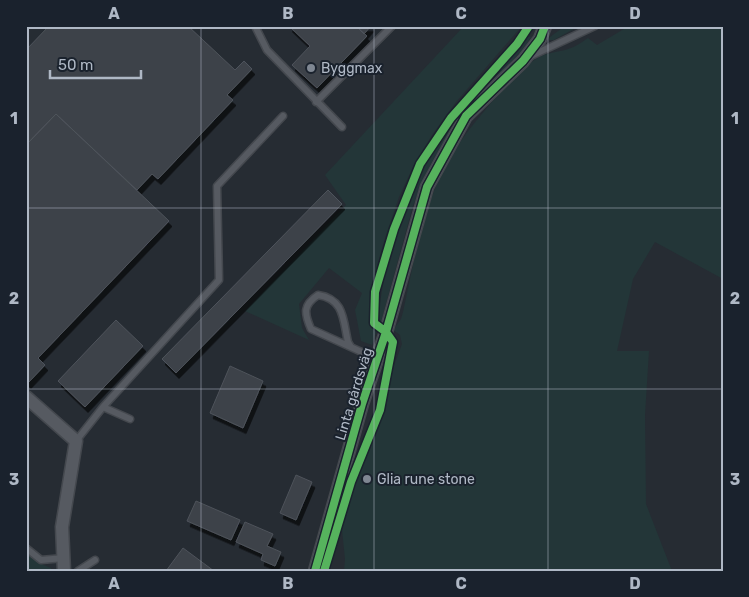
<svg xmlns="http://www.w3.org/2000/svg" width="749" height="597" viewBox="0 0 749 597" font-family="Rubik,sans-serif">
<defs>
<filter id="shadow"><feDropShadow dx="3" dy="5.5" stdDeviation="0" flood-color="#0009"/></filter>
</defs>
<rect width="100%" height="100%" fill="#262c33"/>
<!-- green -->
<path fill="#233638" d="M 464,26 L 522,26 L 456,102 L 432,135 L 414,165 L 399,197 L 385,238 L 370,291 L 371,325 L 376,332 L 372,345 L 361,341 L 355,310 L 362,293 L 329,268 L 299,304 L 302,328 L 309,340 L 245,311 L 346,205 L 325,175 Z
M 565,26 L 577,27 L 554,40 L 549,40 L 550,37 Z
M 629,26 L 723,26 L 723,279 L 655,242 L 633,279 L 617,351 L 649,351 L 645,415 L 646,504 L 672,571 L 344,571 L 345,559 L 342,530 L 347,490 L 354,471 L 366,449 L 381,410 L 389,379 L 402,344 L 400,335 L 393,330 L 401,319 L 403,312 C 415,258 423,200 453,153 C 464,135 477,120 490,104 C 503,90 517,73 533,61 C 543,53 553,53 565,50 C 573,48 581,43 588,38 L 597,45 Z
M 527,36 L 531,37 L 525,47 L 460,118 L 431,164 L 413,206 L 380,326 L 377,324 L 378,314 L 389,250 L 415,175 L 437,136 L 456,111 L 522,38 Z
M 26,552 L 39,563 L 51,568 L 51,571 L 26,571 Z"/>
<!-- building -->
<path fill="#3d4248" stroke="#4e535b" filter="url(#shadow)" d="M 49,26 L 188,26 L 235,70 L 244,61 L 252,69 L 227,95 L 233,100 L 158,179 L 152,174 L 137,190 L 56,114 L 26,145 L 26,50 Z
M 289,26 L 356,26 L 367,36 L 317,88 L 292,65 L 310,46 Z
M 356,26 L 371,26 L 364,34 Z
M 56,114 L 169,221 L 38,358 L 45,365 L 28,383 L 26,381 L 26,145 Z
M 328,190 L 342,204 L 176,373 L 162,359 Z
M 116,320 L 143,346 L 85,407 L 58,381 Z
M 230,366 L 263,381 L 243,428 L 210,413 Z
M 296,475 L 312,482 L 296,520 L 280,513 Z
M 196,501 L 240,520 L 231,540 L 187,521 Z
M 245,522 L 273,534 L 267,546 L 281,552 L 275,566 L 261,560 L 263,554 L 236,542 Z
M 183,548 L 214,571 L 166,571 Z"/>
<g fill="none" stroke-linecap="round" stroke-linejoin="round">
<!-- lane casing -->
<g stroke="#44484e" stroke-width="9">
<path id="lane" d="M 255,26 L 267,50 L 342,127
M 531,56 L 595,26
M 316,102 L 392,26
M 351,347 L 348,342 C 343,321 345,299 318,295 C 303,305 304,313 311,329 L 377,359
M 103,407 L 130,419
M 76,441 L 103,407 L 219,280 L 217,186 L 283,116
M 26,548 L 41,560 L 64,558
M 78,571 L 95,560"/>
</g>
<!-- street casing -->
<g stroke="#44484e" stroke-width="15">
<path id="street" d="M 26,397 L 76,441 L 62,527 L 64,571
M 315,571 L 362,404 L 386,332 L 427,187 L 466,116 L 523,61 L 540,39 L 545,26"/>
</g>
<!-- lane -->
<use href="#lane" stroke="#565a61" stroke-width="6"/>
<!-- street -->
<use href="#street" stroke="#565a61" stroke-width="12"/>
<!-- cycleway casing -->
<g stroke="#1a222d" stroke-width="11">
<path id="cycleway" d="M 315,571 L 362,404 L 386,332 L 427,187 L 466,116 L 523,61 L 540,39 L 545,26
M 324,571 L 351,482 L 380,410 L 393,342 L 386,332 L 374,323 L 375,292 L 394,229 L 420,164 L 451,118 L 517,44 L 529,26"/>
</g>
<!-- cycleway -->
<use href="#cycleway" stroke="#56b35d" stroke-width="8"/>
</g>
<!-- grid -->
<path fill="none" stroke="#afb8c5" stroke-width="1" stroke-opacity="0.55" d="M 201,26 L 201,571M 374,26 L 374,571M 548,26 L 548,571M 26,208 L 723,208M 26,389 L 723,389"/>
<!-- markers -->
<g fill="#7f8792" stroke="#1a222d" stroke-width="2">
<circle cx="311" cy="68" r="5"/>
<circle cx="367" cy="479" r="5"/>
</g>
<g text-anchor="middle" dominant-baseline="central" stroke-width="4" stroke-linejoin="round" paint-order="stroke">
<!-- poi labels -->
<g font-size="14" fill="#afb8c5" stroke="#1a222d" text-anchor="start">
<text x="321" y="68">Byggmax</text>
<text x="377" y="479">Glia rune stone</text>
</g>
<!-- street labels -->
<g font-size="14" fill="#afb8c5" stroke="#1a222d">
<text transform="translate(354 394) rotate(-73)">Linta gårdsväg</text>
</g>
</g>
<!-- border -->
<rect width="749" height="597" fill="none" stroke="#1a222d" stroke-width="55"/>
<!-- scale -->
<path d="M50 70v8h91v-8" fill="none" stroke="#afb8c5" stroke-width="2.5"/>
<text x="58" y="70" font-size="15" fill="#afb8c5" stroke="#1a222d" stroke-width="4" paint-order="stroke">50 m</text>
<rect x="28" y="28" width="694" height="542" fill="none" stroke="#afb8c5" stroke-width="2"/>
<g font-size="16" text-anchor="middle" font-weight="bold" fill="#afb8c5">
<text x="114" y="19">A</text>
<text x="288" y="19">B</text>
<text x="461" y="19">C</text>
<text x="635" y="19">D</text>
<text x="14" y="124">1</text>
<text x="735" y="124">1</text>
<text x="14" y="304">2</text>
<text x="735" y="304">2</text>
<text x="14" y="485">3</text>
<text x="735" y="485">3</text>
<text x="114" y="589">A</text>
<text x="288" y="589">B</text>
<text x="461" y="589">C</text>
<text x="635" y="589">D</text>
</g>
</svg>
